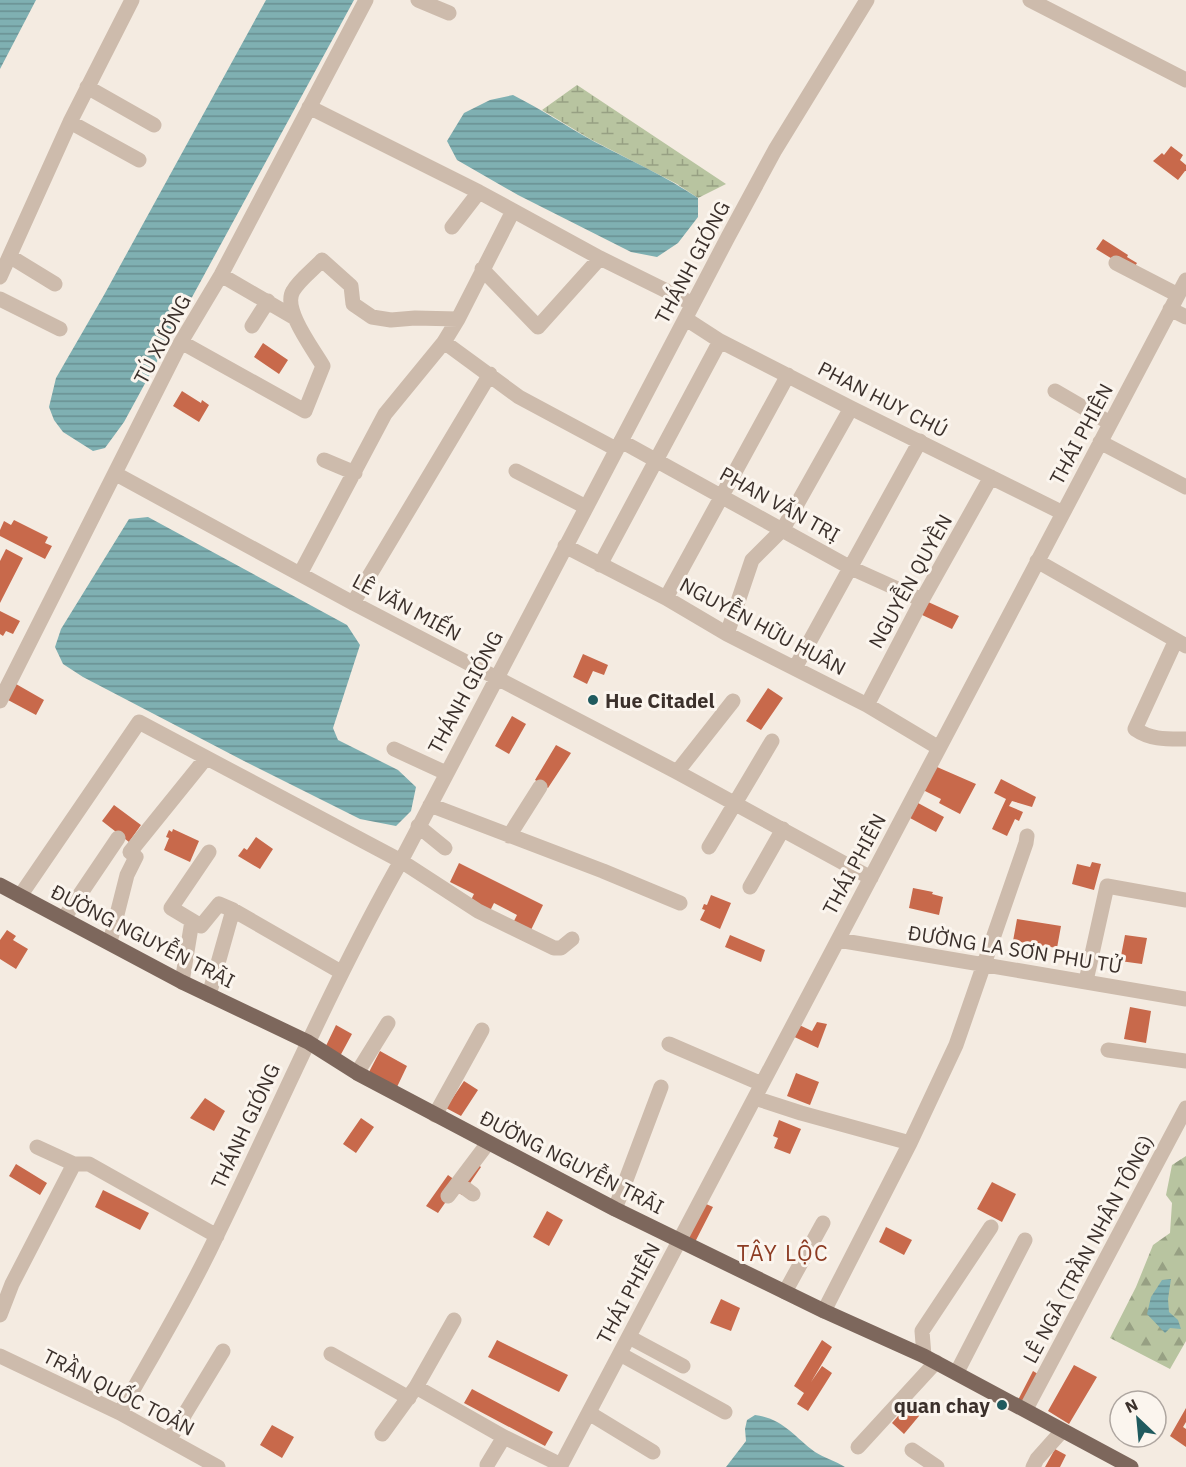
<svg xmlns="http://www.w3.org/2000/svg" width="1186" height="1467" viewBox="0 0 1186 1467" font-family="'IBM Plex Sans',sans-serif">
<defs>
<pattern id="forest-firs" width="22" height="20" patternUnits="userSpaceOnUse" patternTransform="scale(1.5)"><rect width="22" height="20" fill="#b8c4a0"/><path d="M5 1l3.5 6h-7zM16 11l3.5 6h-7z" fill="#97a083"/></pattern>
<pattern id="wetland-marsh" width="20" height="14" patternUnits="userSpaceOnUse" patternTransform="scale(1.5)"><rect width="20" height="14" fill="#b8c4a0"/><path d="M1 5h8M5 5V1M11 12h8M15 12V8" fill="none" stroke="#97a083"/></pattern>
<pattern id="water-rules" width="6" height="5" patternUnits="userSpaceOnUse" patternTransform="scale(1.5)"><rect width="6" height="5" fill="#7fb0b2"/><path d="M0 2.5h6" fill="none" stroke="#699091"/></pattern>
</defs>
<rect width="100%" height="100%" fill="#f4ebe1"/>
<!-- forest -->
<path fill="url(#forest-firs)" d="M 1186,1156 L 1186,1341 L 1170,1369 L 1110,1338 L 1136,1287 L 1153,1245 L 1170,1233 L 1172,1203 L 1166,1195 L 1172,1165 Z"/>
<!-- wetland -->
<path fill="url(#wetland-marsh)" d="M 577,85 L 726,184 L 698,198 L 677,184 L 590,139 L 542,110 Z"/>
<!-- water -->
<path fill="url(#water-rules)" d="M 0,0 L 36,0 L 0,69 Z
M 266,0 L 354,0 L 124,422 L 105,448 L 93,451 L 63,432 L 54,420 L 49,407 L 56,378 L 104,295 Z
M 513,95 C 541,109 566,126 593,141 C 628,159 665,176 698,198 L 698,217 L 678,243 L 657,257 L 631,252 L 518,195 L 457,160 L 447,141 L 464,113 L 490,100 Z
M 148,517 L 347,625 L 360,645 L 333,728 L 338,740 L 398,770 L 416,787 L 411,811 L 396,826 L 360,819 L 244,761 L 83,677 L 63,664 L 55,647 L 61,629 L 129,519 Z
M 1171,1279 L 1168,1299 L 1169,1312 L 1178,1320 L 1181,1329 L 1170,1328 L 1165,1333 L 1147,1314 L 1151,1297 L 1162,1280 Z
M 755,1415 C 784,1419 794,1437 815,1452 C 824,1458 836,1461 845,1467 L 726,1467 L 746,1441 L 745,1429 L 747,1420 Z"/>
<!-- building -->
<path fill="#c8694b" d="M 1171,146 L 1183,155 L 1180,160 L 1186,165 L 1186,171 L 1185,171 L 1178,180 L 1153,161 L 1162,153 L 1164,155 Z
M 1103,239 L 1128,255 L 1127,257 L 1137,263 L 1132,271 L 1096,249 Z
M 263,343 L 288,360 L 279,374 L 254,357 Z
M 182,391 L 201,403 L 202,400 L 209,405 L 199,422 L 173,406 Z
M 14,520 L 48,537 L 45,543 L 52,546 L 45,559 L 0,536 L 0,530 L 4,521 L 11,525 Z
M 6,549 L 23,558 L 0,603 L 0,561 Z
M 926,601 L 959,616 L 952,629 L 920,614 Z
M 0,611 L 20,621 L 13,634 L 6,631 L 3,636 L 0,634 Z
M 583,654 L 608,665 L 604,675 L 593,671 L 587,684 L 573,677 Z
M 16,684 L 44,700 L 36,715 L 8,700 Z
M 768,688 L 783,698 L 761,730 L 746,721 Z
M 512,716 L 526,724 L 509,754 L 495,746 Z
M 556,745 L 571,753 L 548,788 L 535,780 Z
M 937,767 L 976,784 L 960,814 L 939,803 L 941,799 L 921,789 Z
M 1001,779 L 1036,797 L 1032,807 L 1012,801 L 1009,806 L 1023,812 L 1019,821 L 1015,819 L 1007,836 L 992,829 L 1006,799 L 994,793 Z
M 918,803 L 944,817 L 936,832 L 910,818 Z
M 114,805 L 141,825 L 129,842 L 102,821 Z
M 173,829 L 199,841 L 190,862 L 164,850 L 169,838 L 166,837 L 169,830 L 172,832 Z
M 256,837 L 273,849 L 260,869 L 238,856 L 244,848 L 247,850 Z
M 1092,862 L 1101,864 L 1094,890 L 1072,884 L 1077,864 L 1090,867 Z
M 459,863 L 543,905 L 530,932 L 513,923 L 517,915 L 494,903 L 490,911 L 470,902 L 474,894 L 450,882 Z
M 913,888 L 933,892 L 932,894 L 943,897 L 939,915 L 909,908 Z
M 711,895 L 731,903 L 720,929 L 700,920 L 705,910 L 702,909 L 704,904 L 707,905 Z
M 1017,919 L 1061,926 L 1057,948 L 1013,941 Z
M 7,930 L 16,936 L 13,940 L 28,949 L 16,969 L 0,959 L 0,940 Z
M 730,935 L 765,950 L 761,962 L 725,947 Z
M 1125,935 L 1147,938 L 1142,964 L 1120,961 Z
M 1130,1007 L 1151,1011 L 1146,1043 L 1124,1039 Z
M 817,1022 L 827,1024 L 818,1048 L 788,1034 L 795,1023 L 812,1031 Z
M 336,1025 L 352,1034 L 339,1058 L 324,1050 Z
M 380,1051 L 407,1066 L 397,1087 L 369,1072 Z
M 796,1073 L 819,1082 L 810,1105 L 787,1096 Z
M 464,1081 L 478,1090 L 461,1116 L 446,1108 Z
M 205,1098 L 225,1111 L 214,1131 L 190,1118 Z
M 361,1118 L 374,1127 L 356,1153 L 343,1144 Z
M 779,1120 L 801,1129 L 790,1154 L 774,1148 L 778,1138 L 773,1136 Z
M 473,1161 L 481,1167 L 462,1195 L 454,1190 L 438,1213 L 426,1206 L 448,1175 L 459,1183 Z
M 16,1164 L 47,1183 L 40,1195 L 9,1176 Z
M 992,1182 L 1016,1194 L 1002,1222 L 977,1209 Z
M 103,1190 L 149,1213 L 140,1230 L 95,1207 Z
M 697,1200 L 713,1207 L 694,1244 L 679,1236 Z
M 547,1211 L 563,1220 L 549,1246 L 533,1237 Z
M 886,1227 L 912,1240 L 904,1255 L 879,1242 Z
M 721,1299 L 740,1308 L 731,1331 L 710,1323 Z
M 497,1340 L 568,1375 L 559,1392 L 488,1357 Z
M 822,1340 L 832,1347 L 811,1382 L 822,1366 L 832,1373 L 808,1411 L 797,1404 L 804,1393 L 794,1386 Z
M 1074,1365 L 1097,1377 L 1069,1424 L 1048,1411 Z
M 1033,1371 L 1048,1380 L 1033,1409 L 1017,1402 Z
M 472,1389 L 553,1432 L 545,1446 L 464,1403 Z
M 912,1400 L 924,1410 L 904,1434 L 892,1423 Z
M 1186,1408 L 1186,1422 L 1183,1427 L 1186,1429 L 1186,1447 L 1170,1436 Z
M 272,1425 L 294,1437 L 282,1458 L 260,1445 Z
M 1055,1449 L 1066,1455 L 1060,1467 L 1045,1467 Z"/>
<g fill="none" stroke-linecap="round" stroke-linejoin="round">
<!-- minor -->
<path stroke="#cdbbac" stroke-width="15" d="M 418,0 L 449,13
M 1030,0 L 1186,80
M 87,87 L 154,125
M 309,107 L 479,192 L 600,258 L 693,304
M 70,122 L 139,160
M 452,227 L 479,192
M 11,257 L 55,284
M 1116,263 L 1178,295
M 482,269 L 538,327 L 600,258
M 221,275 L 295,318
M 0,277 L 70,122 L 132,0
M 0,299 L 60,329
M 1170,309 L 1186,317
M 686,319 L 720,341 L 851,408 L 1063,513
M 252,326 L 268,301
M 181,342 L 305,411 L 323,366 C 314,350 282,309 293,291 C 299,280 313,270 322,260 L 351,286 L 353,304 L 372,317 L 391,320 L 415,318 L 458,319
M 444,342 L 519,397 L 616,449
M 1055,391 L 1110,423
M 621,441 L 851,568 L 922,600
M 1100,442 L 1186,487
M 324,460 L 355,473
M 516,471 L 586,507
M 116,474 L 353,603 L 677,772 L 871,878
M 565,546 L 666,598 L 727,634 L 867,705 L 939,748
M 1037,561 L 1186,646
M 600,565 L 720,341
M 300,574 L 385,414 L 444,342 L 458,319 L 513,211
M 666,598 L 788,375
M 353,603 L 490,374
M 727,634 L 752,560 L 783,529 L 851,408
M 1176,640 L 1135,729 C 1151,740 1167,739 1186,739
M 795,668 L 920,441
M 0,701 L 181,342 L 221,275 L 366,0
M 867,705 L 922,600 L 991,477
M 394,749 L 446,773
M 677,772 L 733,701
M 430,805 L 603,871 L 680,903
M 418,826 L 445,848
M 509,836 L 540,787
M 709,847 L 772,741
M 209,852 L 171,908 L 201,926 L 219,904 L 233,910 L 341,972
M 750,887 L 783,829
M 20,896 L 139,722 L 401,861 L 478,911 L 554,948 L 561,948 L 572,939
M 64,918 L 118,838
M 838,940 L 1186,999
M 110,942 L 127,875 L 136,857 L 130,852 L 206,758
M 1086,981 L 1107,886 L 1186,900
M 182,982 L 192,921
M 209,995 L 233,910
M 669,1044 L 762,1084
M 1108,1050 L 1186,1061
M 357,1073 L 388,1023
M 755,1098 L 801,1113 L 910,1143
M 435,1115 L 482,1030
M 37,1147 L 74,1164 L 89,1164 L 217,1236
M 458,1183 L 473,1194
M 448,1196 L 488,1143
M 615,1209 L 661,1087
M 785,1292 L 823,1223
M 824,1311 L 910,1143 L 956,1045 L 1026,843 L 1027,836
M 0,1315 L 12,1284 L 74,1164
M 629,1337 L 683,1366
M 331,1354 L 409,1398
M 620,1354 L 725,1412
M 0,1356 L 120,1413 L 218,1467
M 924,1356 L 922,1331 L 991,1227
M 957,1372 L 1025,1240
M 416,1387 L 504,1437 L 561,1465
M 1026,1409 L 1186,1108
M 120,1413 C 153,1354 189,1295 218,1233 C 279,1108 333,981 401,861 L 728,237 L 775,150 L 867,0
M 589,1413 L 653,1452
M 382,1434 L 416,1387 L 454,1320
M 169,1440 L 223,1351
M 858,1447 L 936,1362
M 912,1450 L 937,1467
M 487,1465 L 504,1437
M 560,1467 L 1186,280
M 1033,1467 L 1037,1459 L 1062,1431"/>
<!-- major -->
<path stroke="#7d675c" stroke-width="15" d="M 0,885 L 182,982 L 308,1042 L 357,1073 L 615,1209 L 824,1311 L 924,1356 L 1131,1467"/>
</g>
<!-- markers -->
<g fill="#1f5a5e" stroke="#fbf5ee" stroke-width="2">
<circle cx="593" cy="700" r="6"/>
<circle cx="1002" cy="1405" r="6"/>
</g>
<g text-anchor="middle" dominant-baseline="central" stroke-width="6" stroke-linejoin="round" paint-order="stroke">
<!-- street labels -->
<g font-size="20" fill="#3b302b" stroke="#fbf5ee">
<text transform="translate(692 262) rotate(-62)">THÁNH GIÓNG</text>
<text transform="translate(162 339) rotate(-62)">TÚ XƯƠNG</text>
<text transform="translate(883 399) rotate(27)">PHAN HUY CHÚ</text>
<text transform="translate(1081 434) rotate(-62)">THÁI PHIÊN</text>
<text transform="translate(780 504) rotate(29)">PHAN VĂN TRỊ</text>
<text transform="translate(910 581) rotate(-61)">NGUYỄN QUYỀN</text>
<text transform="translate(407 607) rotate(28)">LÊ VĂN MIẾN</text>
<text transform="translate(763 626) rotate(28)">NGUYỄN HỮU HUÂN</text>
<text transform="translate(465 692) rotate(-62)">THÁNH GIÓNG</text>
<text transform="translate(854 864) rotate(-62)">THÁI PHIÊN</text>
<text transform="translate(143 936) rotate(27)">ĐƯỜNG NGUYỄN TRÃI</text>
<text transform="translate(1015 949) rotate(9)">ĐƯỜNG LA SƠN PHU TỬ</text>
<text transform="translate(245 1126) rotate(-65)">THÁNH GIÓNG</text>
<text transform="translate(572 1162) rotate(27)">ĐƯỜNG NGUYỄN TRÃI</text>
<text transform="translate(1088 1249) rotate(-62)">LÊ NGÃ (TRẦN NHÂN TÔNG)</text>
<text transform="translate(628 1293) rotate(-62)">THÁI PHIÊN</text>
<text transform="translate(119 1392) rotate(27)">TRẦN QUỐC TOẢN</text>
</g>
<!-- poi labels -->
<g font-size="20" font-weight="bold" fill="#3b302b" stroke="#fbf5ee" text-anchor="start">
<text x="605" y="700">Hue Citadel</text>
<text x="990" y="1405" text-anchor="end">quan chay</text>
</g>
<!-- quarter labels -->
<g font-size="22" letter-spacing="1.5" fill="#8c3b22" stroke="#fbf5ee">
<text x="783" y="1252">TÂY LỘC</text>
</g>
</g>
<!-- north arrow -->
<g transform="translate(1138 1419) rotate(334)"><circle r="28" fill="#fbf5ee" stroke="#aea6a0" stroke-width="1.5"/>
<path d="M0-4.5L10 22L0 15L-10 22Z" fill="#1f5a5e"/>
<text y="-9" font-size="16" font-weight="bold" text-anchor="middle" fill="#3b302b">N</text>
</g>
</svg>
